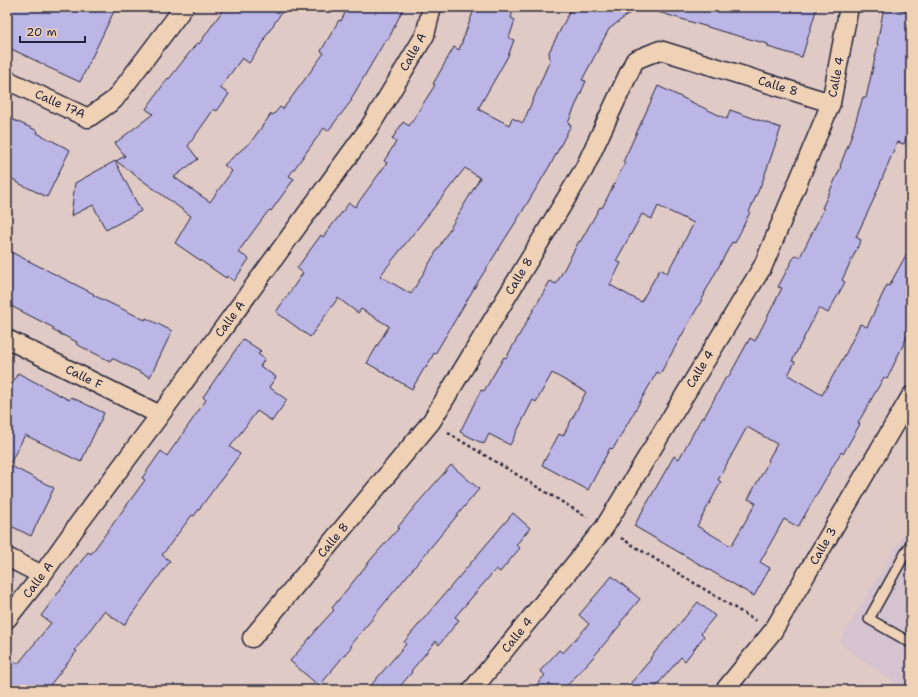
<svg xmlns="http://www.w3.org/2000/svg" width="918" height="697" viewBox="0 0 918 697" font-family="'Shantell Sans',sans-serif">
<rect width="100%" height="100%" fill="#e0cac5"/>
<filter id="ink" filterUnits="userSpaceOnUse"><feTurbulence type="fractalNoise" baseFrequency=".025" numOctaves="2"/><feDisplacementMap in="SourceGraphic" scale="8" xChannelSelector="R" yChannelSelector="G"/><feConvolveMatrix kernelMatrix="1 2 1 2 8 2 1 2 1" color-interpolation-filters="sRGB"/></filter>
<g filter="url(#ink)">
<!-- built -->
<path fill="#d5c4cf" d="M 911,520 L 911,690 L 906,690 L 839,643 Z"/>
<!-- building -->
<path fill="#bcb6e7" stroke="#22223b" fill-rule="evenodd" d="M 7,7 L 116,7 L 80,82 L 45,66 L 45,65 L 7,47 Z
M 225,7 L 285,7 L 264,39 L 265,40 L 249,63 L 242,58 L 220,88 L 229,94 L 217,111 L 214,109 L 188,146 L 198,159 L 174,177 L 210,202 L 232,171 L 224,165 L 254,139 L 253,139 L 271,114 L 273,115 L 280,107 L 283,109 L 324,53 L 321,51 L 339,20 L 341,21 L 348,7 L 404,7 L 388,40 L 386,39 L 351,99 L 352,100 L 328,131 L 324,128 L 289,176 L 294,179 L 271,211 L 269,210 L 238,252 L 249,259 L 234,281 L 227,276 L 226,278 L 175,243 L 191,216 L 116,161 L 125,156 L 115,143 L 153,114 L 146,109 L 168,78 L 169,79 L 197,43 L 199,44 Z
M 475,7 L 514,7 L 511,18 L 515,20 L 509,38 L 514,40 L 508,56 L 478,109 L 509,125 L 512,118 L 523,123 L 550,60 L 549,52 L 572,7 L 638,7 L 609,29 L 582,80 L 586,81 L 568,123 L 571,125 L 552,162 L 522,212 L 476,285 L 435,354 L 434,353 L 426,368 L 425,367 L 412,389 L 367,363 L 389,326 L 361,309 L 358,313 L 338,298 L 310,337 L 276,312 L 303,273 L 297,268 L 321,235 L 323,237 L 349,203 L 355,207 L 387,163 L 384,161 L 396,142 L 392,139 L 403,122 L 409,126 L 435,85 L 433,84 L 454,47 L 459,50 ZM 465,168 L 480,178 L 411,294 L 380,276 Z
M 655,7 L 817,7 L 802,57 L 768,47 L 768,44 L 724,32 L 655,11 Z
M 884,7 L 911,12 L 911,121 L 904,144 L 897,142 L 873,201 L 856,237 L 861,240 L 842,280 L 845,282 L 828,313 L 819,308 L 792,361 L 795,362 L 788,375 L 822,395 L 846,353 L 860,324 L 867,327 L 887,285 L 889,286 L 911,246 L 911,328 L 887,379 L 884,377 L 858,423 L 860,424 L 843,454 L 841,452 L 798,527 L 784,519 L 760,562 L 770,568 L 754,596 L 634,526 L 674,456 L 679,459 L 702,417 L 704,418 L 726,377 L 728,378 L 750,338 L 755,341 L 782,288 L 778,287 L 795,255 L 800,257 L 824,209 L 822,208 L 841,167 L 840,166 L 850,140 L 863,97 L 866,98 L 878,44 L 877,44 ZM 747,427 L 777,444 L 768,460 L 769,461 L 748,499 L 756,503 L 731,546 L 697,526 L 721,482 L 718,480 Z
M 658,86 L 727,119 L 730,110 L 781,128 L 763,180 L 749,212 L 750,212 L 735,243 L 732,242 L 704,294 L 705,294 L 660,374 L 657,372 L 613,449 L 610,448 L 588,490 L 542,465 L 559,434 L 563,436 L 586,392 L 552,373 L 536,402 L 533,400 L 510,445 L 489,434 L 484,444 L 460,432 L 481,390 L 484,391 L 504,357 L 506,358 L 550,281 L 556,284 L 579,241 L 580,242 L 600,207 L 602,208 L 625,163 L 623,162 ZM 658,206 L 694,223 L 667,273 L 660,269 L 641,302 L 610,285 L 621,263 L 616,261 L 642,214 L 652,219 Z
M 7,117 L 38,131 L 37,133 L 70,150 L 47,197 L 16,182 L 16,181 L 7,176 Z
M 115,161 L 141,211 L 106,230 L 93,205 L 71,216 L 75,183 Z
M 7,250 L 94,294 L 93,295 L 145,320 L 146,318 L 172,331 L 150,377 L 112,358 L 110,361 L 76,344 L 77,342 L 52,330 L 54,328 L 7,304 Z
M 243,339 L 261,351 L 258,354 L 265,359 L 260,366 L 276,377 L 269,387 L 287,400 L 272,421 L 257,411 L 230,447 L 240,454 L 194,516 L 192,515 L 162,555 L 170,561 L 124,625 L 104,611 L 75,650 L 77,651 L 46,690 L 7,690 L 7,656 L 18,664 L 51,623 L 41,616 L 88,552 L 91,554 L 145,480 L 142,478 L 161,451 L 167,456 L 206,400 L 203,397 Z
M 18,373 L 69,400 L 71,397 L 104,413 L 81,462 L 25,435 L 9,465 L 54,488 L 31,536 L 7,524 L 7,394 Z
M 451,465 L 479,489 L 373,617 L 374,617 L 350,645 L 352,646 L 332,670 L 332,671 L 319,686 L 290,661 L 315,632 L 314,632 L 334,610 L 332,608 L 373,557 L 399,528 L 398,527 L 416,505 Z
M 513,513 L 530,528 L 516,545 L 520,548 L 500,572 L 496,569 L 455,617 L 459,620 L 439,645 L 436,641 L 411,671 L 412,672 L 397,690 L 367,690 L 406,644 L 404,642 Z
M 612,576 L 640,599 L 620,623 L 621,624 L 590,661 L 563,690 L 532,690 L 545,675 L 540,671 L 559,650 L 563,653 L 589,624 L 579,615 Z
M 698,602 L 715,616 L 701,633 L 704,636 L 685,661 L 681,657 L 653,690 L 625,690 L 651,659 L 650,658 Z"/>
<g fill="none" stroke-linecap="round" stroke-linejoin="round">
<!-- lane casing -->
<g stroke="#22223b" stroke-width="12">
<path id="lane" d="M 911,543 L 869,619 L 911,643"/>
</g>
<!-- street casing -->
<g stroke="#22223b" stroke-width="21">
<path id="street" d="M 7,80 L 88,118 L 114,100 L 184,7
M 7,339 L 160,415
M 7,557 L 42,575
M 7,619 L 42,575 L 79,523 L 160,415 L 369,128 L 425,35 L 432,7
M 252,638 L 431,422 L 584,169 L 635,60 L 660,50 L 831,103
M 472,690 L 604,528 L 763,266 L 831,103 L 849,7
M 725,690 L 773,631 L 911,396"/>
</g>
<!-- path -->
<path stroke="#22223b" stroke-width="2.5" stroke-dasharray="3 3" stroke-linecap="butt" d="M 448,433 L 587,517
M 621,538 L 756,621"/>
<!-- lane -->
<use href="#lane" stroke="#efd2b6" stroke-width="9"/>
<!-- street -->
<use href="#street" stroke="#efd2b6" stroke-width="18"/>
</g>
</g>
<g text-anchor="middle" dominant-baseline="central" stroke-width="3" stroke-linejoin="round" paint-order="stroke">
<!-- street labels -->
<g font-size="12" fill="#22223b" stroke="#efd2b6">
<text transform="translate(413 52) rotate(-61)">Calle A</text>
<text transform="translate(836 77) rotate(-79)">Calle 4</text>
<text transform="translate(778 86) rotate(17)">Calle 8</text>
<text transform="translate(60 104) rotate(24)">Calle 17A</text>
<text transform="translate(519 276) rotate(-59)">Calle 8</text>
<text transform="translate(230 319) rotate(-54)">Calle A</text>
<text transform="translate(700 369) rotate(-59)">Calle 4</text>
<text transform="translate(84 377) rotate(26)">Calle F</text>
<text transform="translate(333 540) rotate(-50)">Calle 8</text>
<text transform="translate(823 546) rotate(-60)">Calle 3</text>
<text transform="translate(38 580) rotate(-53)">Calle A</text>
<text transform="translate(517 635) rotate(-51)">Calle 4</text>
</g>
</g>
<!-- margin -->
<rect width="918" height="697" fill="none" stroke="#efd2b6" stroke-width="24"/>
<rect x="12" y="12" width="894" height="673" fill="none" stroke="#22223b" stroke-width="1.5" filter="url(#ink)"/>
<!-- scale -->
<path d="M20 36v6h65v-6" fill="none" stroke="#22223b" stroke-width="2"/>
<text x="26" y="36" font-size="12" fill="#22223b" stroke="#efd2b6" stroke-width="3" paint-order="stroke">20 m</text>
</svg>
